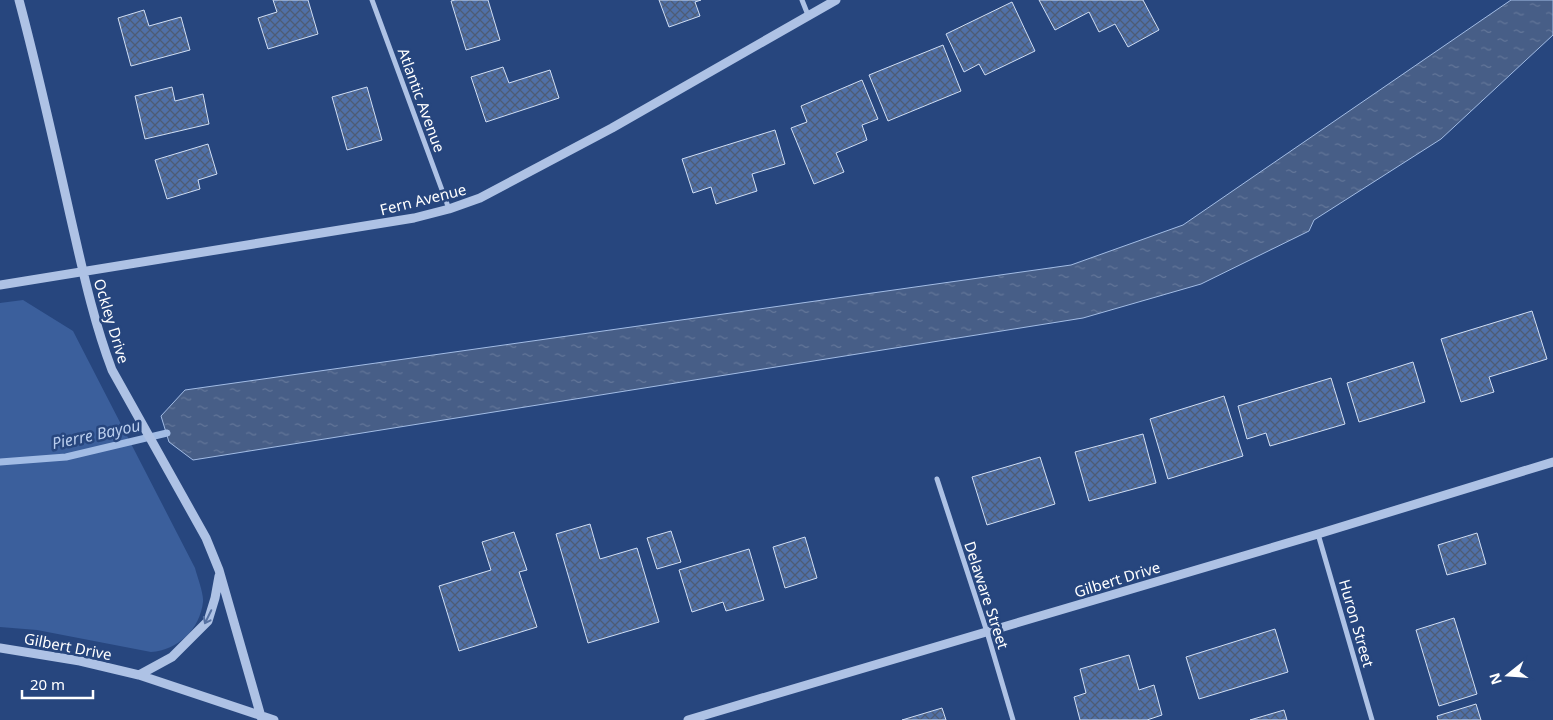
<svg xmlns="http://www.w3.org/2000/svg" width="1553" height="720" viewBox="0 0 1553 720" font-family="'Noto Sans',sans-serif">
<defs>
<pattern id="water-ripples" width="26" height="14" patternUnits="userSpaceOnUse" patternTransform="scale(1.25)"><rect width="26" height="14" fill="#475e87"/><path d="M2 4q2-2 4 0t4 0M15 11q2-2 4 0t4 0" fill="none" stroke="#637699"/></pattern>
<pattern id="building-cross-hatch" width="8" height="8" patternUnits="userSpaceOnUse" patternTransform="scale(1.25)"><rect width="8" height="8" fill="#5070a7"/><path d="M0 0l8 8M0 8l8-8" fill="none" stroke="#4e5c75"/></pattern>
</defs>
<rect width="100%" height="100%" fill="#27467e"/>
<!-- grass -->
<path fill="#3b5f9c" d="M 23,300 L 73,331 L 195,568 C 197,576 204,594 203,602 C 200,629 178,650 151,652 L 37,630 L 0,627 L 0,303 Z"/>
<!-- water -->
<path fill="url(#water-ripples)" stroke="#a2bce5" d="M 1511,0 L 1553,0 L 1553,35 L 1441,139 L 1314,220 L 1309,231 L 1201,284 L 1083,318 L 193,460 L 169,442 L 161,416 L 185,390 L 1071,265 L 1183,225 Z"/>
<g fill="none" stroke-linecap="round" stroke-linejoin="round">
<!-- stream -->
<path stroke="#a2bce5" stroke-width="7" d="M 0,462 L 66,457 L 167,433"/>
</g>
<!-- building -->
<path fill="url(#building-cross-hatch)" stroke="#d0def4" d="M 273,0 L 308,0 L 318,34 L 268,49 L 258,18 L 277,12 Z
M 455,0 L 488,0 L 500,40 L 466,50 L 451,1 Z
M 659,0 L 701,0 L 695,2 L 700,16 L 669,27 Z
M 1039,0 L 1143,0 L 1159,30 L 1128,47 L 1115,24 L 1099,32 L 1089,12 L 1055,30 Z
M 1012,2 L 1035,51 L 985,75 L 979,64 L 964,72 L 946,34 Z
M 144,10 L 149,26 L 181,17 L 190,50 L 131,66 L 118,18 Z
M 943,45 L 961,91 L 888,121 L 869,75 Z
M 503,67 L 509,83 L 550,70 L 559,98 L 486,122 L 471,77 Z
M 862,80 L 878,119 L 862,125 L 867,140 L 836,153 L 844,172 L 814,184 L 791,128 L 807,122 L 801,106 Z
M 172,87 L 175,101 L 203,94 L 209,124 L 145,139 L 135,96 Z
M 367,87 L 382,140 L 347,150 L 332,97 Z
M 775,130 L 785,164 L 752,174 L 757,191 L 716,204 L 711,187 L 693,193 L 682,159 Z
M 208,144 L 217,174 L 198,180 L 200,189 L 167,199 L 155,160 Z
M 1532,311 L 1547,359 L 1489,377 L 1494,392 L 1461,402 L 1441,339 Z
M 1413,362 L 1425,402 L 1359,422 L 1347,383 Z
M 1331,378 L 1345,424 L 1270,446 L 1266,433 L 1247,439 L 1238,406 Z
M 1224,396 L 1243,456 L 1168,479 L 1150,419 Z
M 1143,434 L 1156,483 L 1089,501 L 1075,452 Z
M 1040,457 L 1055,504 L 987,525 L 972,477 Z
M 590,524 L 600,559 L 637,548 L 659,622 L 588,643 L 556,534 Z
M 671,531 L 681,562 L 657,569 L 647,538 Z
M 514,532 L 527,570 L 519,572 L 537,627 L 459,651 L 439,586 L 491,570 L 482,542 Z
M 1477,533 L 1486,564 L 1447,575 L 1438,545 Z
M 805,537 L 817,578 L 785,588 L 773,547 Z
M 749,549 L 764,600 L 726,611 L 723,602 L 692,612 L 679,570 Z
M 1454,618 L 1477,694 L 1439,706 L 1416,630 Z
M 1275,629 L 1288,672 L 1199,699 L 1186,657 Z
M 1129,655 L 1139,690 L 1154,685 L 1162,715 L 1147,720 L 1080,720 L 1074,697 L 1086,693 L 1080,669 Z
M 1476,704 L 1481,720 L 1438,720 L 1437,716 Z
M 942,708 L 946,720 L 902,720 Z
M 1284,710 L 1287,720 L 1250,720 Z"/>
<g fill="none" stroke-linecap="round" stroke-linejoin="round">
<!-- minor -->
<path stroke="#aec2e5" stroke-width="5" d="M 372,0 L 449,209
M 802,0 L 808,15
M 937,479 L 987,632 L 1013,720
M 1318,534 L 1372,720"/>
<!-- tertiary -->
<path stroke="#aec2e5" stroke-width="9" d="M 19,0 C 38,71 54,143 70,215 C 82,267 93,320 112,370 L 206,538 L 219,570 L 262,720
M 0,285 L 414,218 L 449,209 L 480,198 L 612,128 L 836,0
M 0,648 L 80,661 L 139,675 L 274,720
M 139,675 L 172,657 L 208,621 L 215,598 L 219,576
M 688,720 L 1318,534 L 1553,462"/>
</g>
<!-- one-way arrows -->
<defs><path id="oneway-shaft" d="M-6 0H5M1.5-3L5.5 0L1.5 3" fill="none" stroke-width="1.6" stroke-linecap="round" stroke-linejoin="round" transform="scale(1.25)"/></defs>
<use stroke="#5671a2" href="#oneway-shaft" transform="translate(208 617) rotate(116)"/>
<g text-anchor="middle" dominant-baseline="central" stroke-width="5" stroke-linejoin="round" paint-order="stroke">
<!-- street labels -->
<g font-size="15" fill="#fff" stroke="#27467e">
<text transform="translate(422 100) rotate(70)">Atlantic Avenue</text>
<text transform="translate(423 199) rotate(-14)">Fern Avenue</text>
<text transform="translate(112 321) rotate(73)">Ockley Drive</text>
<text transform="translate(1117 579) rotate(-17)">Gilbert Drive</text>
<text transform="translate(987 595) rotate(72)">Delaware Street</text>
<text transform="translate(1357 623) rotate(74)">Huron Street</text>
<text transform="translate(68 646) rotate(11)">Gilbert Drive</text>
</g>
<!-- water labels -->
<g font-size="16" font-style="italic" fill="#b9cded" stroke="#27467e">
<text transform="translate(96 434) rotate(-12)">Pierre Bayou</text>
</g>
</g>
<!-- north arrow -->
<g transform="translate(1508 675) rotate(253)" stroke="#27467e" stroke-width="4" paint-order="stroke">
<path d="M0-4L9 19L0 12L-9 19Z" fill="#ffffff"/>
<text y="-8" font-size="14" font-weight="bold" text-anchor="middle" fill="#ffffff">N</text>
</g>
<!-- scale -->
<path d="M22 690v8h71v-8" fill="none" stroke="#ffffff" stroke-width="2.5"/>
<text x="30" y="690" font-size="15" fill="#ffffff" stroke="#27467e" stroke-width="4" paint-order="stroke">20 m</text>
</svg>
